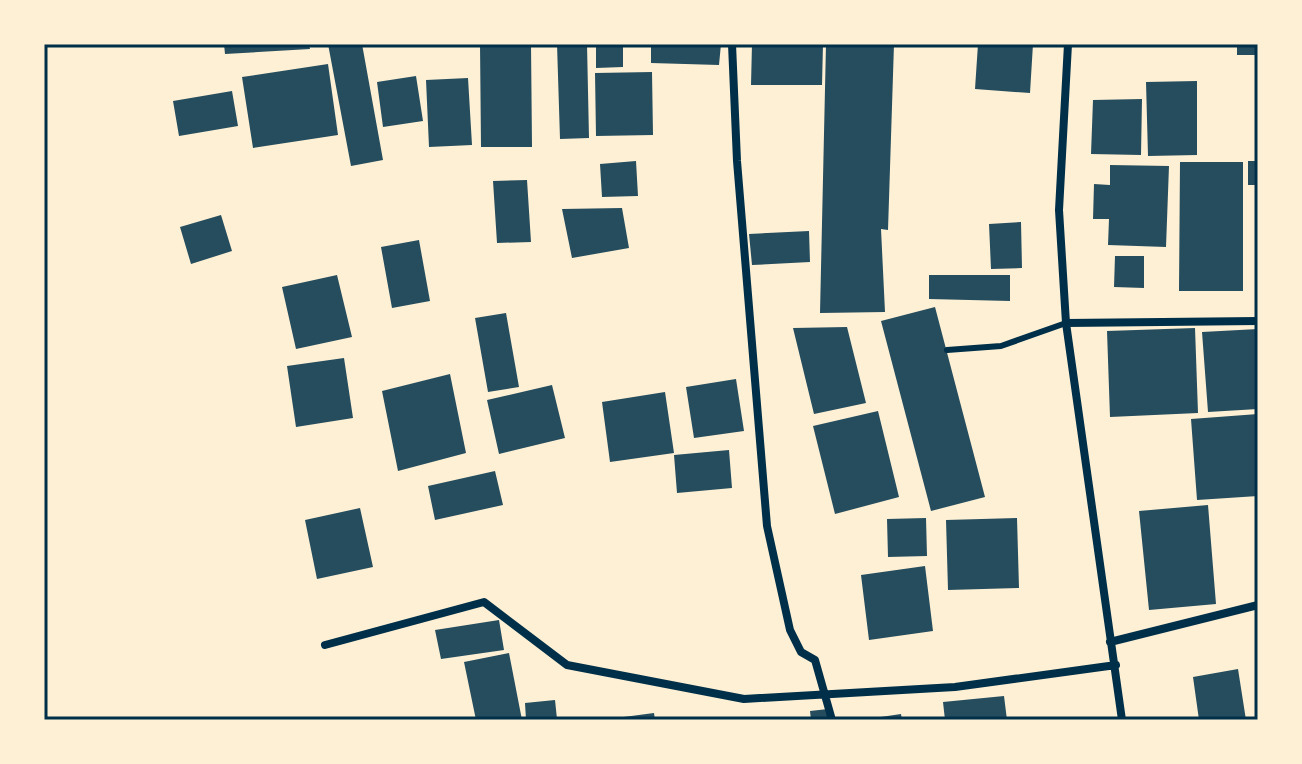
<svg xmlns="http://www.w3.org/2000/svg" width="1302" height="764" viewBox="0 0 1302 764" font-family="'DM Sans',sans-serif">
<rect width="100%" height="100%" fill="#fdf0d5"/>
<!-- building -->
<path fill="#264d5e" d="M 224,44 L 309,44 L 310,49 L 225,54 Z
M 328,44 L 362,44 L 383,160 L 351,166 Z
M 480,44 L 531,44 L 532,147 L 481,147 Z
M 557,44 L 587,44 L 589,138 L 560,139 Z
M 596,44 L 623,44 L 623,67 L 596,68 Z
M 651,44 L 721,44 L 719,65 L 651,63 Z
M 752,44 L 823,44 L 822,85 L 751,85 Z
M 826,44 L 894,44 L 888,230 L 881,229 L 885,312 L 820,313 Z
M 978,44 L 1033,44 L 1030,93 L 975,89 Z
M 1237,44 L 1258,44 L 1258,55 L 1237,55 Z
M 328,64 L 338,135 L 253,148 L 242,77 Z
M 652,72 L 653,135 L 596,136 L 595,73 Z
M 416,76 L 423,121 L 383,127 L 377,82 Z
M 468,78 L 472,145 L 429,147 L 426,80 Z
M 1197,81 L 1197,155 L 1148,156 L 1146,82 Z
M 232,91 L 238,126 L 179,136 L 173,101 Z
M 1142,99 L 1141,155 L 1091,154 L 1093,100 Z
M 636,161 L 638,196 L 602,197 L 600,164 Z
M 1248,161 L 1258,161 L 1258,185 L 1248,185 Z
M 1180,162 L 1243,162 L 1243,291 L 1179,291 Z
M 1110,165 L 1169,166 L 1166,247 L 1108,245 L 1109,219 L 1093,219 L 1094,184 L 1110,185 Z
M 527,180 L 531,242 L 497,243 L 493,181 Z
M 622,208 L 629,248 L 572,258 L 562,209 Z
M 221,215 L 232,251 L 191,264 L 180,227 Z
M 1021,222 L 1022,268 L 991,269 L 989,224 Z
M 809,231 L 810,262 L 752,265 L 749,234 Z
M 419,240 L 430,301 L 392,308 L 381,247 Z
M 1115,256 L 1144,256 L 1144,288 L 1114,287 Z
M 337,275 L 352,337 L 296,349 L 282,287 Z
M 929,275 L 1010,275 L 1010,301 L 929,299 Z
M 935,307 L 985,497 L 931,511 L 881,321 Z
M 506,313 L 519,387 L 488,392 L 475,318 Z
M 847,327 L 866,403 L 814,414 L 793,328 Z
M 1195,328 L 1198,413 L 1110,417 L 1107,331 Z
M 1258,329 L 1258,409 L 1208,412 L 1202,332 Z
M 344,358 L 353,418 L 296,427 L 287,366 Z
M 450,374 L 466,453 L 398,471 L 382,391 Z
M 736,379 L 744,431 L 694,438 L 686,387 Z
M 552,385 L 565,438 L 499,454 L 487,400 Z
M 665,392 L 674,453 L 610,462 L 602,402 Z
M 878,411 L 899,497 L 835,514 L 813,426 Z
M 1258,414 L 1258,496 L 1197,500 L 1191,419 Z
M 729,450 L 732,488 L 677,493 L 674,455 Z
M 495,471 L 503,505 L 435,520 L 428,486 Z
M 1208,505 L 1216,604 L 1149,610 L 1139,511 Z
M 360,508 L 373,567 L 317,579 L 305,520 Z
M 926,518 L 927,556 L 888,557 L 887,519 Z
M 1017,518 L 1019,588 L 948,590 L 946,520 Z
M 925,566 L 933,631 L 869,640 L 861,575 Z
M 499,620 L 504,650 L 441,659 L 435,630 Z
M 509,653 L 522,720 L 476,720 L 464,662 Z
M 1238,669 L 1246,720 L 1199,720 L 1193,677 Z
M 1004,696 L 1007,720 L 945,720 L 943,702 Z
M 555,700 L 557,719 L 526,720 L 525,703 Z
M 828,709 L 830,720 L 811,720 L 810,711 Z
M 654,713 L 655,720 L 616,720 L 616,718 Z
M 901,714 L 902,720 L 874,720 L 874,718 Z"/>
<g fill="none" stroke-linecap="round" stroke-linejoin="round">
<!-- service -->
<path stroke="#003049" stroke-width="6" d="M 947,350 L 1001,346 L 1066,323"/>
<!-- minor -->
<path stroke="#003049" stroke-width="8" d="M 732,44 L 737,161 L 767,526 L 790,630 L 801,652 L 815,660 L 832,720
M 1068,44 L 1059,210 L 1066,323 L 1122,720
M 1066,323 L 1258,321
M 1110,642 L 1258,605
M 325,645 L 484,602 L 567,665 L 744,699 L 955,687 L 1116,665"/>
</g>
<!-- border -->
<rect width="1302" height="764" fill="none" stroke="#fdf0d5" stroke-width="92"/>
<rect x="46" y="46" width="1210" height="672" fill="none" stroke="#003049" stroke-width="3"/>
</svg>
